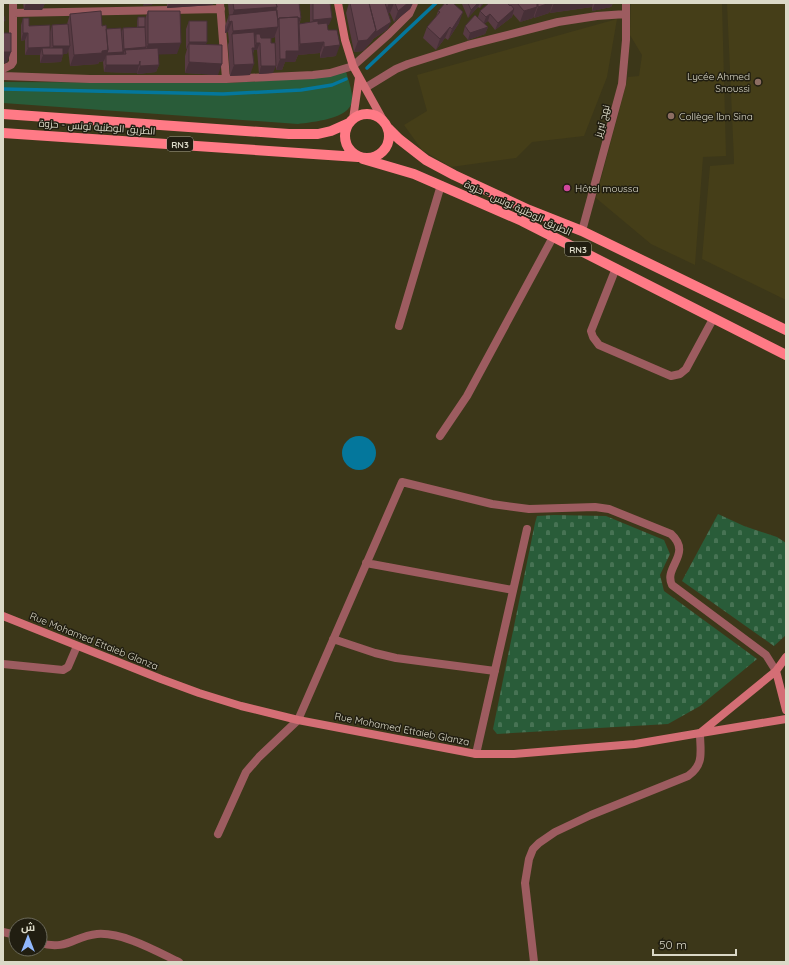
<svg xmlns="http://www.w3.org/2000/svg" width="789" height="965" viewBox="0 0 789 965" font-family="Quicksand,Cairo,sans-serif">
<defs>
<pattern id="cemetery-stones" width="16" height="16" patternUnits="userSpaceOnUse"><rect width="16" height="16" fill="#295c39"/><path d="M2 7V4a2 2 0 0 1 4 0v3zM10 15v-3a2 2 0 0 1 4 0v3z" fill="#477354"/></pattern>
</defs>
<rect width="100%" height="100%" fill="#3c3719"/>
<!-- built -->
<path fill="#453e18" d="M 631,3 L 722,3 L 726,156 L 703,157 L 695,265 L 651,244 L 596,198 L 628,77 L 639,76 L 642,55 L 630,35 Z
M 727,3 L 786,3 L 786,300 L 702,259 L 710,166 L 734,164 L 734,160 Z
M 617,19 L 607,77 L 584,136 L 532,142 L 516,158 L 451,167 L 422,150 L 404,125 L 427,111 L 417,75 Z"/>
<!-- cemetery -->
<path fill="url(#cemetery-stones)" d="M 718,514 L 744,526 L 777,537 L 786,543 L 786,635 L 774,646 L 682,581 Z
M 554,515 L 606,516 L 664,540 L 670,554 L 660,575 L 664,591 L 757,659 L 700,706 L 668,724 L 497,734 L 493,729 L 535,523 L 537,516 Z"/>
<!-- park -->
<path fill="#295c39" d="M 346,71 C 348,80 353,91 352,101 C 350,119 312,122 298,124 L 3,103 L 3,82 L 228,83 L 311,78 Z"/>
<!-- water -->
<path fill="#04779c" d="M342 453a17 17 0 1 1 34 0a17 17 0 1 1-34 0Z"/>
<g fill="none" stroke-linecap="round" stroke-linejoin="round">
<!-- stream -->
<path stroke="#04779c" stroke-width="3.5" d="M 367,68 L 436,3
M 3,89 L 223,94 L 301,90 L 332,85 L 346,79"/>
<!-- street -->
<path stroke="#9d5c60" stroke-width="8" d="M 220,3 L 226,79
M 13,13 L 221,9
M 3,69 L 11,65 L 13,62 L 13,3
M 3,76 L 90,79 L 226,79 L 313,75 L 330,73 L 353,66 L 389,34 L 409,14 L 414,3
M 365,88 L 396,69 L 408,64 L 468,45 L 558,22 L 597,16 L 626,14
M 582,231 L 622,84 L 626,40 L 626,3
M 616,268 L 591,331 L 593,337 L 599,345 L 671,376 L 680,374 L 686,369 L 713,319
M 399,326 L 441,185
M 440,436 L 467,396 L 553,237
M 366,563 L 513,590
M 333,639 L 375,653 L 396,658 L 495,671
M 3,664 L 63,670 L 68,667 L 77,646
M 476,754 L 527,529
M 218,834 L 246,772 L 259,757 L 298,720 L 402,482 L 492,504 L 529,509 L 595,507 L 609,509 L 671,534 C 693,554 663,567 672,585 L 766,655 L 776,671
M 3,932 L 16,935
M 40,943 C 67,951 74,936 97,934 C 123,932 156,951 179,962
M 534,962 L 525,883 L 529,859 L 533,849 L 539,843 L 555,832 L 591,815 L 688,776 C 705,764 700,751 700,733"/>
<!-- secondary -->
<path stroke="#d46e75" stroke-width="8" d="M 338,3 L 345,40 L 353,66 L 383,120
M 353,119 L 359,78
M 3,616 L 161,679 L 199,693 L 241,706 L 298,720 L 476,754 L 514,754 L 635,744 L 700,733 L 776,671 L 786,657
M 776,671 L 786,710
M 701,733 L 786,719"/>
<!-- primary -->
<path stroke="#ff7a86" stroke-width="10" d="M345 136a22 22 0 1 1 44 0a22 22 0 1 1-44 0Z
M 3,114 L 289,134 L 318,134 L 331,131 L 349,123
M 388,128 L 399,139 L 426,160 L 454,175 L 529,210 L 582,231 L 786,330
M 3,133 L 358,157
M 363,159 L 414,174 L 522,221 L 786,355"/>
</g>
<!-- wall -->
<path fill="#573a43" d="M 23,3 L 45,3 L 42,10 L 24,10 Z
M 167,3 L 213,3 L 213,5 L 167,8 Z
M 227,3 L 299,3 L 301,18 L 299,26 L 299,24 L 310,22 L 310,3 L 330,3 L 329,25 L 327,25 L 328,30 L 336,56 L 320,58 L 320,53 L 298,55 L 295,62 L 285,62 L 282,70 L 276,70 L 275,36 L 274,38 L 271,38 L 273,73 L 259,74 L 257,50 L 254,50 L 253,54 L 250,75 L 230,76 L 228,45 L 229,42 L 228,32 L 225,33 L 225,26 L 229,15 L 228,4 L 227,4 Z
M 349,3 L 413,3 L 410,9 L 394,22 L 390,13 L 388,13 L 388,29 L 373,39 L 372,41 L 363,51 L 354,52 L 346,13 Z
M 463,3 L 484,3 L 480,8 L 478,7 L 468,18 L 462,4 Z
M 489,3 L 613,3 L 611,7 L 592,11 L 592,7 L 550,13 L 551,9 L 549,13 L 534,18 L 534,16 L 533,18 L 520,22 L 513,14 L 512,17 L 495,30 L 488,21 L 484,24 L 488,27 L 485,34 L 468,40 L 463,34 L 465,26 L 478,17 L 480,11 Z
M 148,11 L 177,54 L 158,54 L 159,65 L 156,72 L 137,74 L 137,71 L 137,73 L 104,72 L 103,62 L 104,60 L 104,61 L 99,62 L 98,64 L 70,66 L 68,49 L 67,54 L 63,54 L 61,62 L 40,63 L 40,55 L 25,55 L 25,40 L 21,41 L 21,25 L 23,18 L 29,26 L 50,32 L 52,25 L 67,24 L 70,14 L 102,26 L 106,29 L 121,33 L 123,28 L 137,27 L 137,21 L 138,17 L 145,19 Z
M 438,11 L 459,23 L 448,40 L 445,38 L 436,50 L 423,38 L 427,27 L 436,17 Z
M 189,21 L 206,45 L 218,75 L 185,73 L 185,56 L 187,49 L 186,49 L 186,29 Z"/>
<!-- shaded-wall -->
<path fill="#473037" d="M 26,3 L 45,3 L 42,10 L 24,10 Z
M 144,3 L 153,3 L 152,5 L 143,6 Z
M 169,3 L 213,3 L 213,5 L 167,8 Z
M 389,3 L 394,3 L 390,13 L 385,13 Z
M 408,3 L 413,3 L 410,9 L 394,22 L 398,11 Z
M 478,3 L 480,3 L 478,7 L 468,18 L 471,10 Z
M 482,3 L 484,3 L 480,8 Z
M 550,3 L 553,3 L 549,13 L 534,18 L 538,7 Z
M 554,3 L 593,3 L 592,7 L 550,13 Z
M 595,3 L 613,3 L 611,7 L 592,11 Z
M 277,7 L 273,18 L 230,22 L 234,10 Z
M 537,7 L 533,18 L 520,22 L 524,11 Z
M 514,9 L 512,17 L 495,30 L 498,23 Z
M 463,12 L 459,23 L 448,40 L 452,29 Z
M 490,14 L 488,21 L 483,25 L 486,17 Z
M 301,18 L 298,26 L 279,20 Z
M 332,18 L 329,25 L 310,27 L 313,20 Z
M 232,21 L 228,32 L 225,33 L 229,22 Z
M 391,22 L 388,29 L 373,39 L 372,41 L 363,51 L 354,52 L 358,41 Z
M 278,27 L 274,38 L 256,40 L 256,34 L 254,40 L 232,34 L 229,42 L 233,31 Z
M 450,27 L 445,38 L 436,50 L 440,39 Z
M 488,27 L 485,34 L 468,40 L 470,33 Z
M 23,33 L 28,33 L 25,40 L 21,41 Z
M 189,42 L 207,42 L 204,49 L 189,44 L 187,49 L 186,49 Z
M 324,42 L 320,53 L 298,55 L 295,62 L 285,62 L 282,70 L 276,70 L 280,59 L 286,51 L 298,51 L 300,44 Z
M 181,43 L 177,54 L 144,55 L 148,44 Z
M 256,43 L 260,43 L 257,50 L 254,50 L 251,59 L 252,48 L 254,48 Z
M 340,45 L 336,56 L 320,58 L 324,47 Z
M 53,46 L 70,46 L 67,54 L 51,54 Z
M 50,47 L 47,55 L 42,48 L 40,55 L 25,55 L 28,48 Z
M 146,47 L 144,55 L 126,54 L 125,50 L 123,56 L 106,56 L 107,53 L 122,52 L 124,49 Z
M 108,50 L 104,61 L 99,62 L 98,64 L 70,66 L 74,55 Z
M 3,52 L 11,52 L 7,63 L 3,63 Z
M 43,55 L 63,55 L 61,62 L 40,63 Z
M 189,62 L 222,64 L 218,75 L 185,73 Z
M 254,64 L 250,75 L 230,76 L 234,65 Z
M 106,65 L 139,65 L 137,73 L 104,72 Z
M 159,65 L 156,72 L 137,74 L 140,66 Z
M 261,66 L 276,66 L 273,73 L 259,74 Z"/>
<!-- building -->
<path fill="#65444e" stroke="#473037" d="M 233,3 L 276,3 L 277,7 L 234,10 Z
M 276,3 L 299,3 L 301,18 L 298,18 L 298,17 L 279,18 L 278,20 L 276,9 L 277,7 Z
M 313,3 L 330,3 L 332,18 L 313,20 Z
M 350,3 L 369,3 L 376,30 L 367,40 L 358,41 Z
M 369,3 L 385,3 L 391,22 L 376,32 L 376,30 Z
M 395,3 L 408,3 L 398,11 Z
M 445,3 L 447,5 L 448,3 L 453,3 L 463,12 L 452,29 L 450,27 L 440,39 L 427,27 L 440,12 L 438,11 Z
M 468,3 L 478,3 L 471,10 Z
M 489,3 L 507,3 L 510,6 L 511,5 L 514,9 L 498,23 L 490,14 L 486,17 L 480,11 Z
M 517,3 L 537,3 L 537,7 L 524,11 Z
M 538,3 L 550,3 L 538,7 Z
M 277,10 L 278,27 L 233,31 L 232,21 L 229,22 L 229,15 Z
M 101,11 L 102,26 L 106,25 L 108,50 L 102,51 L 102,53 L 74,55 L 70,14 Z
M 148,11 L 180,11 L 181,43 L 148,44 Z
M 475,15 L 488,27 L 470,33 L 465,26 Z
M 3,16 L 4,16 L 5,21 L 3,21 Z
M 138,17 L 145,17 L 145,27 L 138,27 Z
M 298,17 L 299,51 L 286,51 L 286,59 L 280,59 L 279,18 Z
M 23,18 L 29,18 L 29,26 L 50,25 L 50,47 L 28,48 L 28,33 L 23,33 Z
M 189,21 L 207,21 L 207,42 L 189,42 Z
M 318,21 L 318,24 L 327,23 L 328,30 L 337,30 L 340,45 L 324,47 L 324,42 L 300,44 L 299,24 Z
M 68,24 L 70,46 L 53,46 L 52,25 Z
M 145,27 L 146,47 L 124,49 L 123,28 Z
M 121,28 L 123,52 L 107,53 L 108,50 L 106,29 Z
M 254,32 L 255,48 L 252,48 L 254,64 L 234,65 L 232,34 Z
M 3,33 L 11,33 L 11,52 L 3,52 Z
M 256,34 L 260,34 L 261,38 L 271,38 L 271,43 L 275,43 L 276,66 L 261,66 L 260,43 L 256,43 Z
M 189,44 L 222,45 L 222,64 L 189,62 Z
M 42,48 L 63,48 L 63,55 L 43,55 Z
M 158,48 L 159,65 L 140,66 L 140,61 L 139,65 L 106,65 L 106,55 L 126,54 L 125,50 Z"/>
<!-- markers -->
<g fill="#8d6e63" stroke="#211e11" stroke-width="1.5">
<circle cx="758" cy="82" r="4"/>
<circle cx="671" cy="116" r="4"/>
</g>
<circle fill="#d1479c" stroke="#211e11" stroke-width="1.5" cx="567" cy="188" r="4"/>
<g text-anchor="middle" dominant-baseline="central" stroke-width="3" stroke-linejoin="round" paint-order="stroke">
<!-- shield labels -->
<g fill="#211e11" stroke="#a3a190" stroke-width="1">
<rect x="167" y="137" width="26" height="14" rx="3"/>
<rect x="565" y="242" width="26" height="14" rx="3"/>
</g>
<g font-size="9" font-weight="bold" fill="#dbd9c7">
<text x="180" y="144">RN3</text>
<text x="578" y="249">RN3</text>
</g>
<!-- poi labels -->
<g font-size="10" fill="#dbd9c7" stroke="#211e11" text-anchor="start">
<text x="750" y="76" text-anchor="end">Lycée Ahmed<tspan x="750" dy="12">Snoussi</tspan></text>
<text x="679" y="116">Collège Ibn Sina</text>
<text x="575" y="188">Hôtel moussa</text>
</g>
<!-- street labels -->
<g font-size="10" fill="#dbd9c7" stroke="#211e11">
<text transform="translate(602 121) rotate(-75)">نهج تبريز</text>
<text transform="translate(97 127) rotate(4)">الطريق الوطنية تونس - حزوة</text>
<text transform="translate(518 208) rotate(25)">الطريق الوطنية تونس - حزوة</text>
<text transform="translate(94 641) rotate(22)">Rue Mohamed Ettaieb Glanza</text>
<text transform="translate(402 729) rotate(11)">Rue Mohamed Ettaieb Glanza</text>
</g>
</g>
<!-- border -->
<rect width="789" height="965" fill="none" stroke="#dbd9c7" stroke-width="8"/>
<!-- north arrow -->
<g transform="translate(28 937)"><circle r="19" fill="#211e11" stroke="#6b695a"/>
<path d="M0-3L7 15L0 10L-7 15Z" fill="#91b8fd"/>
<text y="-6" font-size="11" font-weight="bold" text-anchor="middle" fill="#dbd9c7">ش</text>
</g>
<!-- scale -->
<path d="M653 949v6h83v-6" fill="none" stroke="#dbd9c7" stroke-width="2"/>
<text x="659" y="949" font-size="12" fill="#dbd9c7" stroke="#211e11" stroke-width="3" paint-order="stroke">50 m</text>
</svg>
